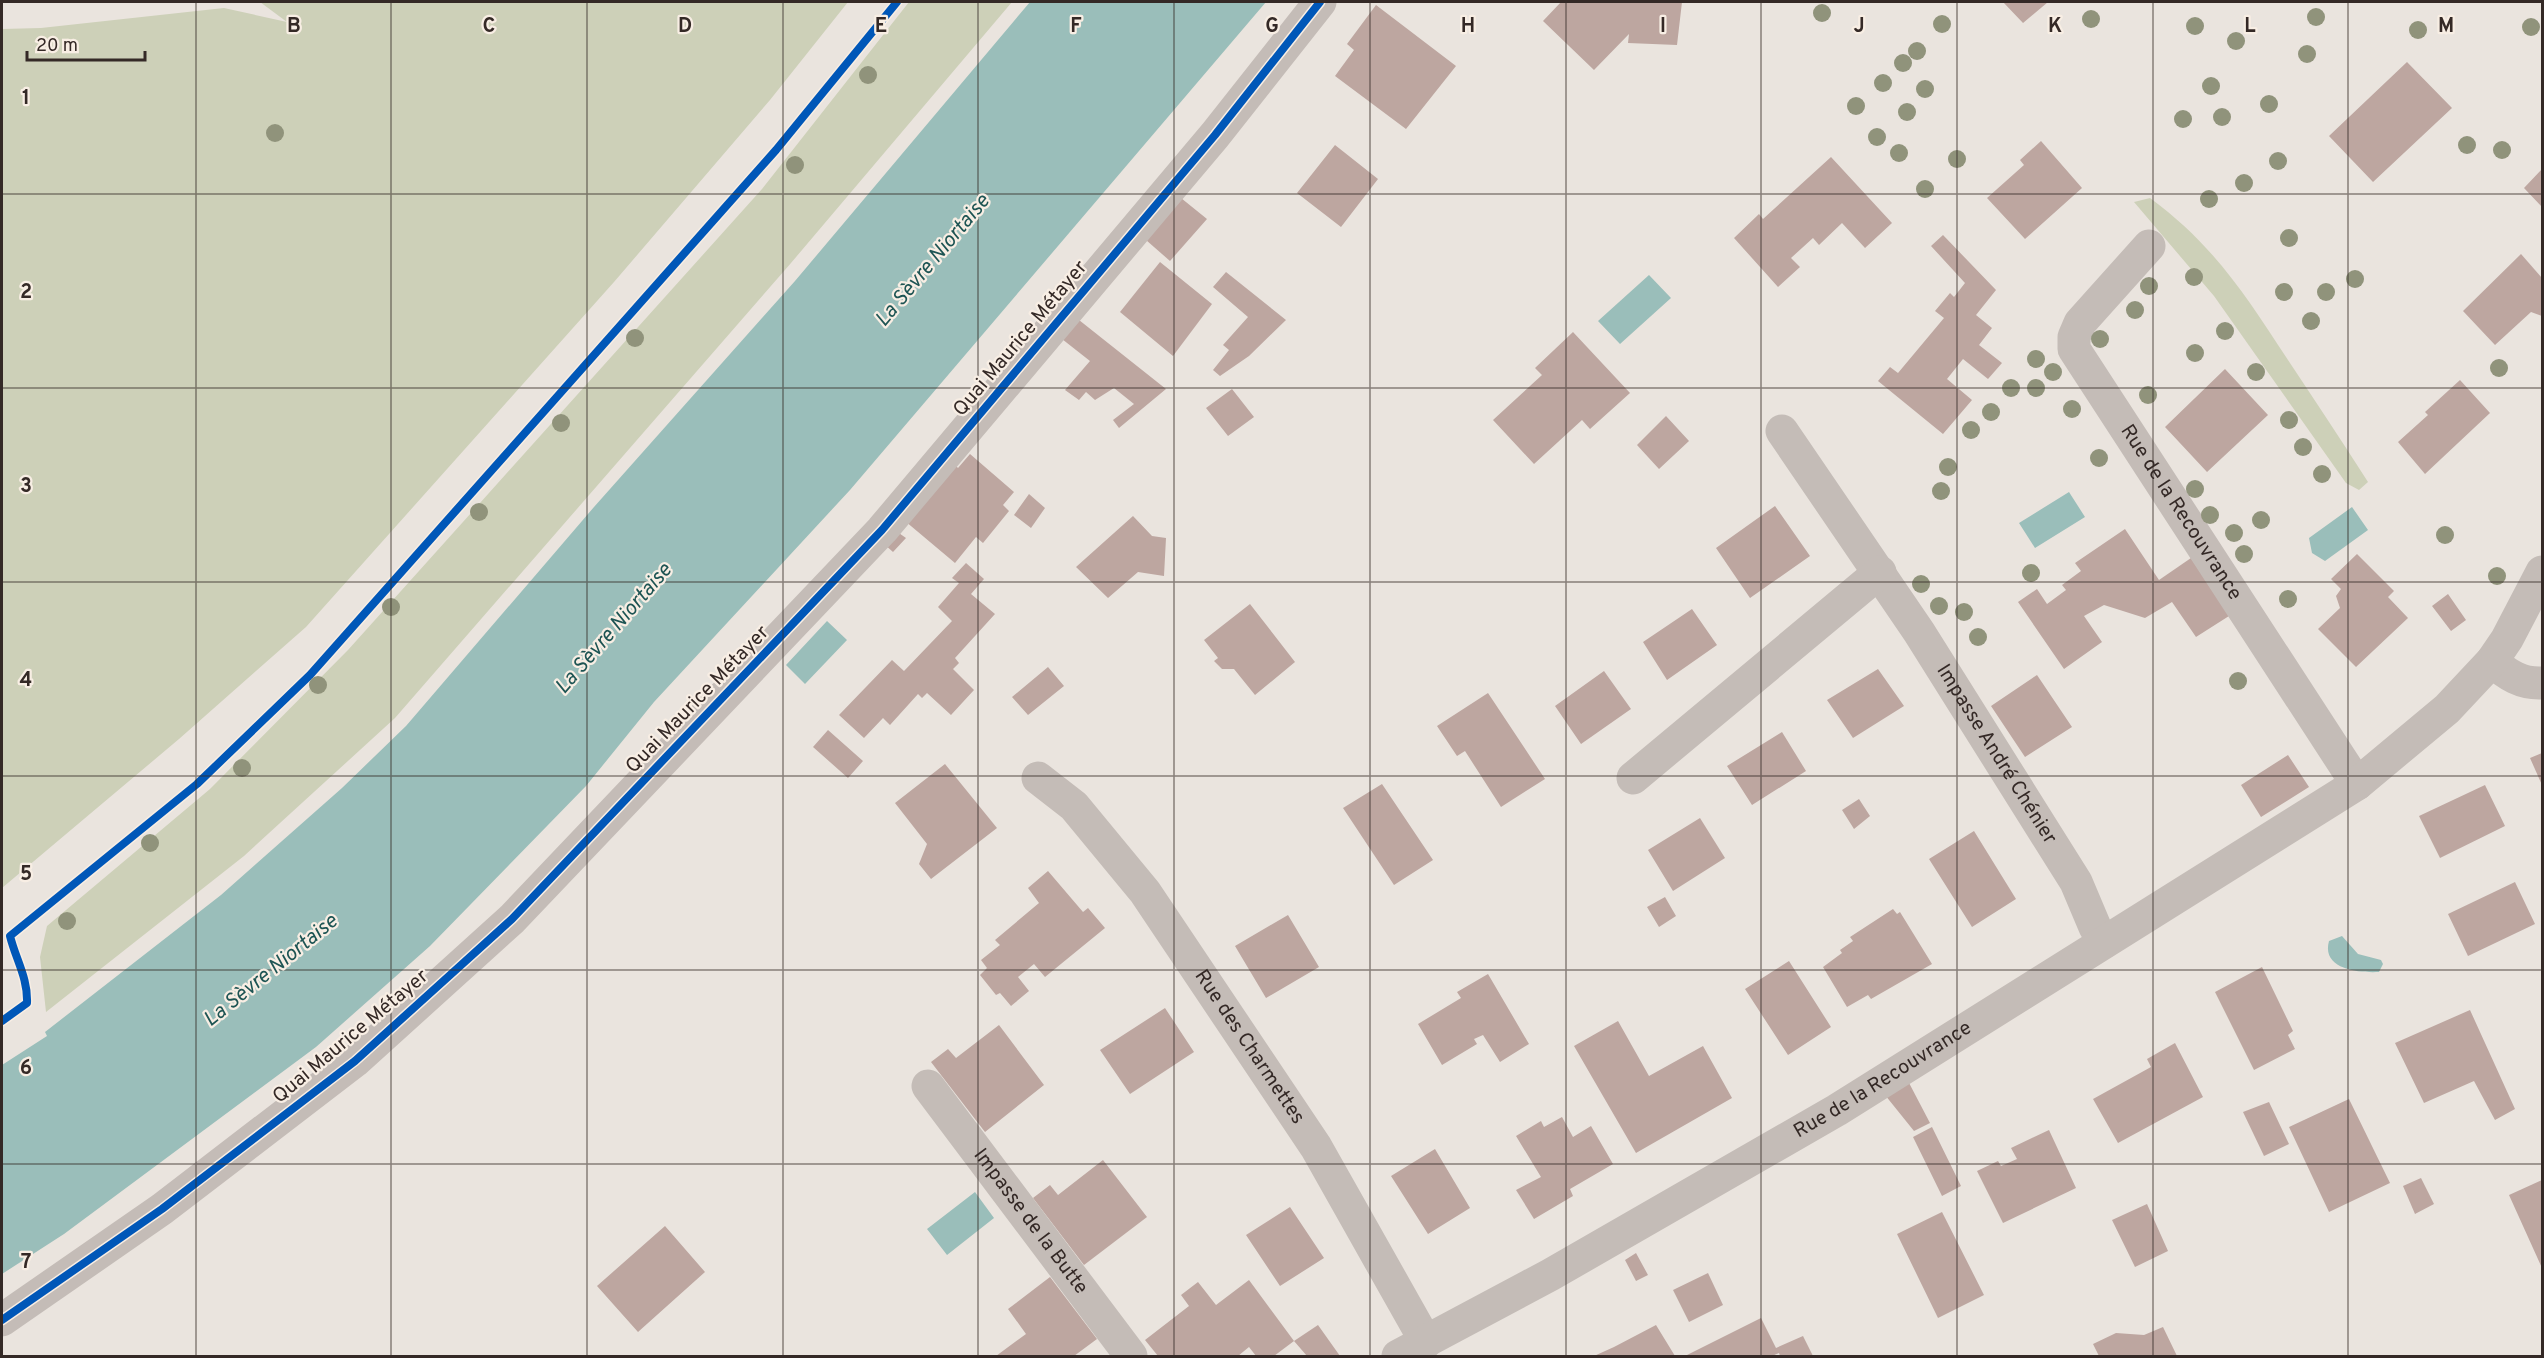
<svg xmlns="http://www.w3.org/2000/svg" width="2544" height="1358" viewBox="0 0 2544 1358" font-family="Overpass,sans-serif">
<rect width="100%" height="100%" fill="#eae4de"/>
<!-- green -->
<path fill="#cdd0b8" d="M 260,2 L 848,2 L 770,100 L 614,282 L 306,627 L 179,739 L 2,888 L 2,29 L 41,28 L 224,8 L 287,22 Z
M 909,2 L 1012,2 L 791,263 L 395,718 L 244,856 L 46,1012 L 40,957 L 47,926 L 210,789 L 348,650 L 762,189 Z
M 2150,198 C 2214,245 2246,296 2288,360 C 2315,401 2342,441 2368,482 L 2359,490 L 2346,483 L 2214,296 L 2134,202 Z"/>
<!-- water -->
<path fill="#9abeba" d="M 1030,2 L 1266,2 L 850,490 L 654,702 L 586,786 L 430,946 L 316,1047 L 64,1234 L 2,1274 L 2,1065 L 47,1036 L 45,1032 L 221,895 L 342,788 L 406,726 L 594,507 L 795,281 Z
M 1649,275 L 1671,298 L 1620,344 L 1598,321 Z
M 2069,492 L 2085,517 L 2035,548 L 2019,523 Z
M 2352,507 L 2368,530 L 2325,561 L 2312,553 L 2309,538 Z
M 827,621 L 847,640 L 805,684 L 786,665 Z
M 2342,936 L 2358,954 L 2381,960 L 2383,964 L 2379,972 C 2360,973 2321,970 2329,941 Z
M 975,1192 L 994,1218 L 947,1255 L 927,1229 Z"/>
<!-- building -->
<path fill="#bda6a0" d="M 1561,2 L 1682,2 L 1677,45 L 1628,43 L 1629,34 L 1594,70 L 1543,21 Z
M 2003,2 L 2048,2 L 2023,23 Z
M 1376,5 L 1456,66 L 1406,129 L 1335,76 L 1354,50 L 1347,44 Z
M 2407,62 L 2452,108 L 2373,182 L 2329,136 Z
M 2041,141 L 2082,188 L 2025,239 L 1987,198 L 2024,165 L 2020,160 Z
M 1335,145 L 1378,179 L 1341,227 L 1297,193 Z
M 1831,157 L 1892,223 L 1865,248 L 1842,223 L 1819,245 L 1813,238 L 1791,258 L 1800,267 L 1778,287 L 1734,238 L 1759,214 L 1763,219 Z
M 2542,169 L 2542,207 L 2524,188 Z
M 1181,198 L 1207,219 L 1170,261 L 1146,240 Z
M 1943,235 L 1996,290 L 1976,315 L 1992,328 L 1979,345 L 2002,363 L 1988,379 L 1963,359 L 1947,379 L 1972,400 L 1943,434 L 1878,381 L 1890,367 L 1898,373 L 1944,318 L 1935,311 L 1950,293 L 1954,297 L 1965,283 L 1931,246 Z
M 2521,254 L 2542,278 L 2542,316 L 2531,312 L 2495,345 L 2463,311 Z
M 1160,262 L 1212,304 L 1173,356 L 1120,312 Z
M 1226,272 L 1286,320 L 1249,356 L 1220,376 L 1213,370 L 1229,350 L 1223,345 L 1248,317 L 1213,287 Z
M 1079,320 L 1166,389 L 1119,428 L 1113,420 L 1134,404 L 1114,388 L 1095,400 L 1086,392 L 1079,400 L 1065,390 L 1090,361 L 1062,339 Z
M 1573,332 L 1630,393 L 1590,429 L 1582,420 L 1534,464 L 1493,420 L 1542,375 L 1535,368 Z
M 2225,369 L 2268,415 L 2207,472 L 2165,427 Z
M 2460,380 L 2490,413 L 2425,474 L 2398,442 L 2428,415 L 2425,412 Z
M 1232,389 L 1254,417 L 1228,436 L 1206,408 Z
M 1666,416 L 1689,441 L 1659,469 L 1637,445 Z
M 970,454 L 1014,492 L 1003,505 L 1009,511 L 983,543 L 976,537 L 955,563 L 905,521 L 954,464 L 958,468 Z
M 1029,494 L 1045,508 L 1031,528 L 1014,515 Z
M 1775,506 L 1810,556 L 1750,598 L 1716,548 Z
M 1133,516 L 1152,536 L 1166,538 L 1164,576 L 1138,572 L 1108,598 L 1076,567 Z
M 2125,529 L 2159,580 L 2191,558 L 2229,616 L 2196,637 L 2172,602 L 2145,618 L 2104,605 L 2084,616 L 2102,642 L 2064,669 L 2018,602 L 2037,589 L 2047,604 L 2066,590 L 2062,585 L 2081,571 L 2075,563 Z
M 896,531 L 906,538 L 893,552 L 884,544 Z
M 2357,554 L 2394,591 L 2388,597 L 2408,618 L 2356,667 L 2318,629 L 2340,608 L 2336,596 L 2341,589 L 2331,579 Z
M 966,563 L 984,579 L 971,594 L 995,614 L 955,658 L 959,663 L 953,669 L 974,690 L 951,715 L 927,693 L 922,698 L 918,694 L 890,725 L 883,718 L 864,738 L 839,715 L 892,660 L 904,671 L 952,621 L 938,607 L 959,583 L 952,578 Z
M 2448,594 L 2466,620 L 2451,631 L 2432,606 Z
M 1250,604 L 1295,662 L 1255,695 L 1234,669 L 1222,669 L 1214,661 L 1218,658 L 1204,640 Z
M 1692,609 L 1717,645 L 1667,680 L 1643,642 Z
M 1048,667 L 1064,686 L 1028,715 L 1012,697 Z
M 1878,669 L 1904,706 L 1853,738 L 1827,700 Z
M 1604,671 L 1631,709 L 1581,744 L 1555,706 Z
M 2037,675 L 2072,727 L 2025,757 L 1991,706 Z
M 1488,693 L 1545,779 L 1501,807 L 1465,751 L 1457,756 L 1437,726 Z
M 828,730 L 863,761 L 848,778 L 813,747 Z
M 1782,732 L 1806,771 L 1752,805 L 1727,766 Z
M 2542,753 L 2542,785 L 2530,758 Z
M 2288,755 L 2309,787 L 2261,817 L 2241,785 Z
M 945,764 L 997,828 L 931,879 L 919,864 L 927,844 L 895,803 Z
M 1382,784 L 1433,860 L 1394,885 L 1343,808 Z
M 2485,785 L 2505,826 L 2440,858 L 2419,816 Z
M 1859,799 L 1870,816 L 1854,829 L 1842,810 Z
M 1700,818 L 1725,858 L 1673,891 L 1648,850 Z
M 1974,831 L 2016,899 L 1972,927 L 1929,859 Z
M 1048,871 L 1083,912 L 1088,908 L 1105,928 L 1045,977 L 1034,964 L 1018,977 L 1029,991 L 1011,1006 L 1000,993 L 996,995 L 980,975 L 987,968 L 981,960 L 1000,945 L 995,940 L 1039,903 L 1028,888 Z
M 2515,882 L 2535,924 L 2468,956 L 2448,914 Z
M 1665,897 L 1676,916 L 1659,927 L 1647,907 Z
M 1893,909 L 1897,914 L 1900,912 L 1932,964 L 1871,999 L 1868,995 L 1847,1007 L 1823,967 L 1842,953 L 1840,950 L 1853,941 L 1850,937 Z
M 1288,915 L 1319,967 L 1266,998 L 1235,946 Z
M 1789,961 L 1831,1027 L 1788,1055 L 1745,989 Z
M 2262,967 L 2293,1031 L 2288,1035 L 2295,1049 L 2254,1070 L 2215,992 Z
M 1488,974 L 1529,1044 L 1500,1062 L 1483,1035 L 1474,1039 L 1477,1044 L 1442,1065 L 1418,1024 L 1461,998 L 1457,992 Z
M 1165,1008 L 1194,1052 L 1130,1094 L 1100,1050 Z
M 2470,1010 L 2515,1109 L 2495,1120 L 2474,1081 L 2424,1103 L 2395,1043 Z
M 1618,1021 L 1649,1076 L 1703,1046 L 1732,1098 L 1636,1153 L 1574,1046 Z
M 999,1025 L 1044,1085 L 985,1132 L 931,1062 L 948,1049 L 956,1058 Z
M 2175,1043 L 2203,1097 L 2118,1143 L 2093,1099 L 2151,1067 L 2147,1059 Z
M 1908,1081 L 1930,1123 L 1914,1131 L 1885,1095 Z
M 2349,1099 L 2390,1183 L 2329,1212 L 2289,1127 Z
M 2269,1102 L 2289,1144 L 2264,1156 L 2243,1112 Z
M 1562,1117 L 1573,1137 L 1591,1126 L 1613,1164 L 1570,1189 L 1573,1196 L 1534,1219 L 1516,1190 L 1541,1177 L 1516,1136 L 1541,1121 L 1544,1127 Z
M 1932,1127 L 1961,1186 L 1942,1196 L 1913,1137 Z
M 2049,1130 L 2076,1188 L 2003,1223 L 1977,1171 L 1998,1161 L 2001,1166 L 2017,1159 L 2011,1148 Z
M 1435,1149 L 1470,1208 L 1428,1234 L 1391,1176 Z
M 1103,1160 L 1147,1217 L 1084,1265 L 1033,1198 L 1050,1185 L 1058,1195 Z
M 2421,1178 L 2434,1204 L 2415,1214 L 2403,1186 Z
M 2542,1180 L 2542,1268 L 2509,1195 Z
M 2147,1204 L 2168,1251 L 2135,1267 L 2112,1220 Z
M 1290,1207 L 1324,1258 L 1280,1286 L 1246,1235 Z
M 1942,1212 L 1984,1295 L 1938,1318 L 1897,1234 Z
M 665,1226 L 705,1272 L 638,1332 L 597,1286 Z
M 1636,1253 L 1648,1275 L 1636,1281 L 1625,1260 Z
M 1708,1273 L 1723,1305 L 1689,1322 L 1673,1290 Z
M 1050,1277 L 1097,1339 L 1074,1356 L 996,1356 L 1026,1334 L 1008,1309 Z
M 1249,1280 L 1294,1341 L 1274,1356 L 1256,1356 L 1249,1347 L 1238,1356 L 1158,1356 L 1145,1340 L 1189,1306 L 1181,1295 L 1198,1282 L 1216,1305 Z
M 1761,1318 L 1776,1348 L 1803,1336 L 1813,1356 L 1780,1356 L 1779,1353 L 1772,1356 L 1685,1356 Z
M 1318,1325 L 1340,1356 L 1307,1356 L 1294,1341 Z
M 1656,1325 L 1675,1356 L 1594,1356 L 1614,1347 Z
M 2163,1327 L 2177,1356 L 2099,1356 L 2093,1344 L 2116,1333 L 2144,1335 Z"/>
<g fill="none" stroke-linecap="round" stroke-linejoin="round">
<!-- minor -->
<g stroke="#c4bcb7" stroke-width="33">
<path id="s1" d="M 2149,246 L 2080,323 L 2074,337 L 2074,349 L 2357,784"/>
<path id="s2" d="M 1782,431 L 1919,632 L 2076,882 L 2095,927 L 2104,942"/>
<path d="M 2492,661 C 2507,675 2522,684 2542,683"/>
<path id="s3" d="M 1038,778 L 1074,806 L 1145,892 L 1316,1147 L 1426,1342"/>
<path d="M 1633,778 L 1880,572"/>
<path id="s4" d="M 928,1086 L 1131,1356"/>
<path d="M 2,1320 L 162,1209 L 355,1061 L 512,919 L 882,530 L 1215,135 L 1320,2"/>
<path id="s5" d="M 1398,1356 L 1550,1275 L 1837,1110 L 2357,784 L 2447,709 L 2492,661 L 2507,639 L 2542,572"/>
</g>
<!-- cycleway casing -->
<g stroke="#f8eee4" stroke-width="11">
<path id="cycleway" d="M 2,1021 L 27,1003 C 28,978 16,960 10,936 L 197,784 L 310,675 L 776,150 L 897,2
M 2,1320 L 162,1209 L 355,1061 L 512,919 L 882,530 L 1215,135 L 1320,2"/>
</g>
<!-- cycleway -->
<use href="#cycleway" stroke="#0057b8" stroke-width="8"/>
</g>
<!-- trees -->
<g fill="#90937b">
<circle cx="1822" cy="13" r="9"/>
<circle cx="2316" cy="17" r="9"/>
<circle cx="2091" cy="19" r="9"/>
<circle cx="1942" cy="24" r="9"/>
<circle cx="2195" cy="26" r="9"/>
<circle cx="2531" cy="27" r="9"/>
<circle cx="2418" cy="30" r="9"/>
<circle cx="2236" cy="41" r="9"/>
<circle cx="1917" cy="51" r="9"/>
<circle cx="2307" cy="54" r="9"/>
<circle cx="1903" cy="63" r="9"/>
<circle cx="868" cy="75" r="9"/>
<circle cx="1883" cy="83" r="9"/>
<circle cx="2211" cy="86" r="9"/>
<circle cx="1925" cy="89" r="9"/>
<circle cx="2269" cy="104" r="9"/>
<circle cx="1856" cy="106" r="9"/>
<circle cx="1907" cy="112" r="9"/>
<circle cx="2222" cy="117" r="9"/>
<circle cx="2183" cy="119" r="9"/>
<circle cx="275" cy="133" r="9"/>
<circle cx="1877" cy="137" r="9"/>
<circle cx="2467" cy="145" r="9"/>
<circle cx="2502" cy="150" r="9"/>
<circle cx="1899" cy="153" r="9"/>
<circle cx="1957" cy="159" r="9"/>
<circle cx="2278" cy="161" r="9"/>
<circle cx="795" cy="165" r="9"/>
<circle cx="2244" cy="183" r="9"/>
<circle cx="1925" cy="189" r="9"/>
<circle cx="2209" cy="199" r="9"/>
<circle cx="2289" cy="238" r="9"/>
<circle cx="2194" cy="277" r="9"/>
<circle cx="2355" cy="279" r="9"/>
<circle cx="2149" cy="286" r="9"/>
<circle cx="2284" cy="292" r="9"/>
<circle cx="2326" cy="292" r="9"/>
<circle cx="2135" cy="310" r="9"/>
<circle cx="2311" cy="321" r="9"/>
<circle cx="2225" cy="331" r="9"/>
<circle cx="635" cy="338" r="9"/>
<circle cx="2100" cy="339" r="9"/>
<circle cx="2195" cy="353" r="9"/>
<circle cx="2036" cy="359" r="9"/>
<circle cx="2499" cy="368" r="9"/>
<circle cx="2053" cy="372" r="9"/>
<circle cx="2256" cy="372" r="9"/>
<circle cx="2011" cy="388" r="9"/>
<circle cx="2036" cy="388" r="9"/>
<circle cx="2148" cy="395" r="9"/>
<circle cx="2072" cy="409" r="9"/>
<circle cx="1991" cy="412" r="9"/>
<circle cx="2289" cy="420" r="9"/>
<circle cx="561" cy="423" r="9"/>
<circle cx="1971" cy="430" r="9"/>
<circle cx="2303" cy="447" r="9"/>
<circle cx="2099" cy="458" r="9"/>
<circle cx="1948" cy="467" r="9"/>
<circle cx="2322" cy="474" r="9"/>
<circle cx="2195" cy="489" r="9"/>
<circle cx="1941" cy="491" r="9"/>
<circle cx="479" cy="512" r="9"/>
<circle cx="2210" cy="515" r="9"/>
<circle cx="2261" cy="520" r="9"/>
<circle cx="2234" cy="533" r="9"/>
<circle cx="2445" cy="535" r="9"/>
<circle cx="2244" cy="554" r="9"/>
<circle cx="2031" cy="573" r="9"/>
<circle cx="2497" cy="576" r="9"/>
<circle cx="1921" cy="584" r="9"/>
<circle cx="2288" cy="599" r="9"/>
<circle cx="1939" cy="606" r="9"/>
<circle cx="391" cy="607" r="9"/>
<circle cx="1964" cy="612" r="9"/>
<circle cx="1978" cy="637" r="9"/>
<circle cx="2238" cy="681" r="9"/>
<circle cx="318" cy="685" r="9"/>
<circle cx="242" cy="768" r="9"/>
<circle cx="150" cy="843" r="9"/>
<circle cx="67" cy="921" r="9"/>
</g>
<!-- grid -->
<path fill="none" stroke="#342926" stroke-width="1.5" stroke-opacity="0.55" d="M 196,2 L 196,1356M 391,2 L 391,1356M 587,2 L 587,1356M 783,2 L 783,1356M 978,2 L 978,1356M 1174,2 L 1174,1356M 1370,2 L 1370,1356M 1566,2 L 1566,1356M 1761,2 L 1761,1356M 1957,2 L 1957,1356M 2153,2 L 2153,1356M 2348,2 L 2348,1356M 2,194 L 2542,194M 2,388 L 2542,388M 2,582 L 2542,582M 2,776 L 2542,776M 2,970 L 2542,970M 2,1164 L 2542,1164"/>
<g text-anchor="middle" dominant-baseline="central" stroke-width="4.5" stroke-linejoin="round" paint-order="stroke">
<!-- street labels -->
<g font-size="20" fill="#342926" stroke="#f8eee4">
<text transform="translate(1021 339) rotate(-50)">Quai Maurice Métayer</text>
<text stroke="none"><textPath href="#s1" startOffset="326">Rue de la Recouvrance</textPath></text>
<text transform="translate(698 700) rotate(-46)">Quai Maurice Métayer</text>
<text stroke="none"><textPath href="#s2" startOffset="388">Impasse André Chénier</textPath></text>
<text transform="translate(351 1037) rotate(-40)">Quai Maurice Métayer</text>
<text stroke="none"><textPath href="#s3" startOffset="344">Rue des Charmettes</textPath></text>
<text stroke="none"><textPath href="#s5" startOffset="558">Rue de la Recouvrance</textPath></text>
<text stroke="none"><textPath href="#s4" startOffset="170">Impasse de la Butte</textPath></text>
</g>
<!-- water labels -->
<g font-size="21" font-style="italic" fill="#1d5453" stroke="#f8eee4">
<text transform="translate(933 261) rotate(-50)">La Sèvre Niortaise</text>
<text transform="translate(614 629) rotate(-49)">La Sèvre Niortaise</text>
<text transform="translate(271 971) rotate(-39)">La Sèvre Niortaise</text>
</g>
</g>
<g font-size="20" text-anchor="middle" font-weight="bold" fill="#342926" stroke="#f8eee4" stroke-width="4.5" stroke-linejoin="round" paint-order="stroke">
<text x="294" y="32">B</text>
<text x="489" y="32">C</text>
<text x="685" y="32">D</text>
<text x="881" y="32">E</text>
<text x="1076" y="32">F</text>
<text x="1272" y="32">G</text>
<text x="1468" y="32">H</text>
<text x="1663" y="32">I</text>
<text x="1859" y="32">J</text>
<text x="2055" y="32">K</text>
<text x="2250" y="32">L</text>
<text x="2446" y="32">M</text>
<text x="26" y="104">1</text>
<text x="26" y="298">2</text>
<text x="26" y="492">3</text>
<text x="26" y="686">4</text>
<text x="26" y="880">5</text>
<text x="26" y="1074">6</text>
<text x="26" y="1268">7</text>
</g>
<!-- border -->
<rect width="2544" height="1358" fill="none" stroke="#342926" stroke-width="6"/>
<!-- scale -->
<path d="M27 51v9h118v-9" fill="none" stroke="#342926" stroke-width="3"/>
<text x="36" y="51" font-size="18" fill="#342926" stroke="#f8eee4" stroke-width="4.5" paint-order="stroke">20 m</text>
</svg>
